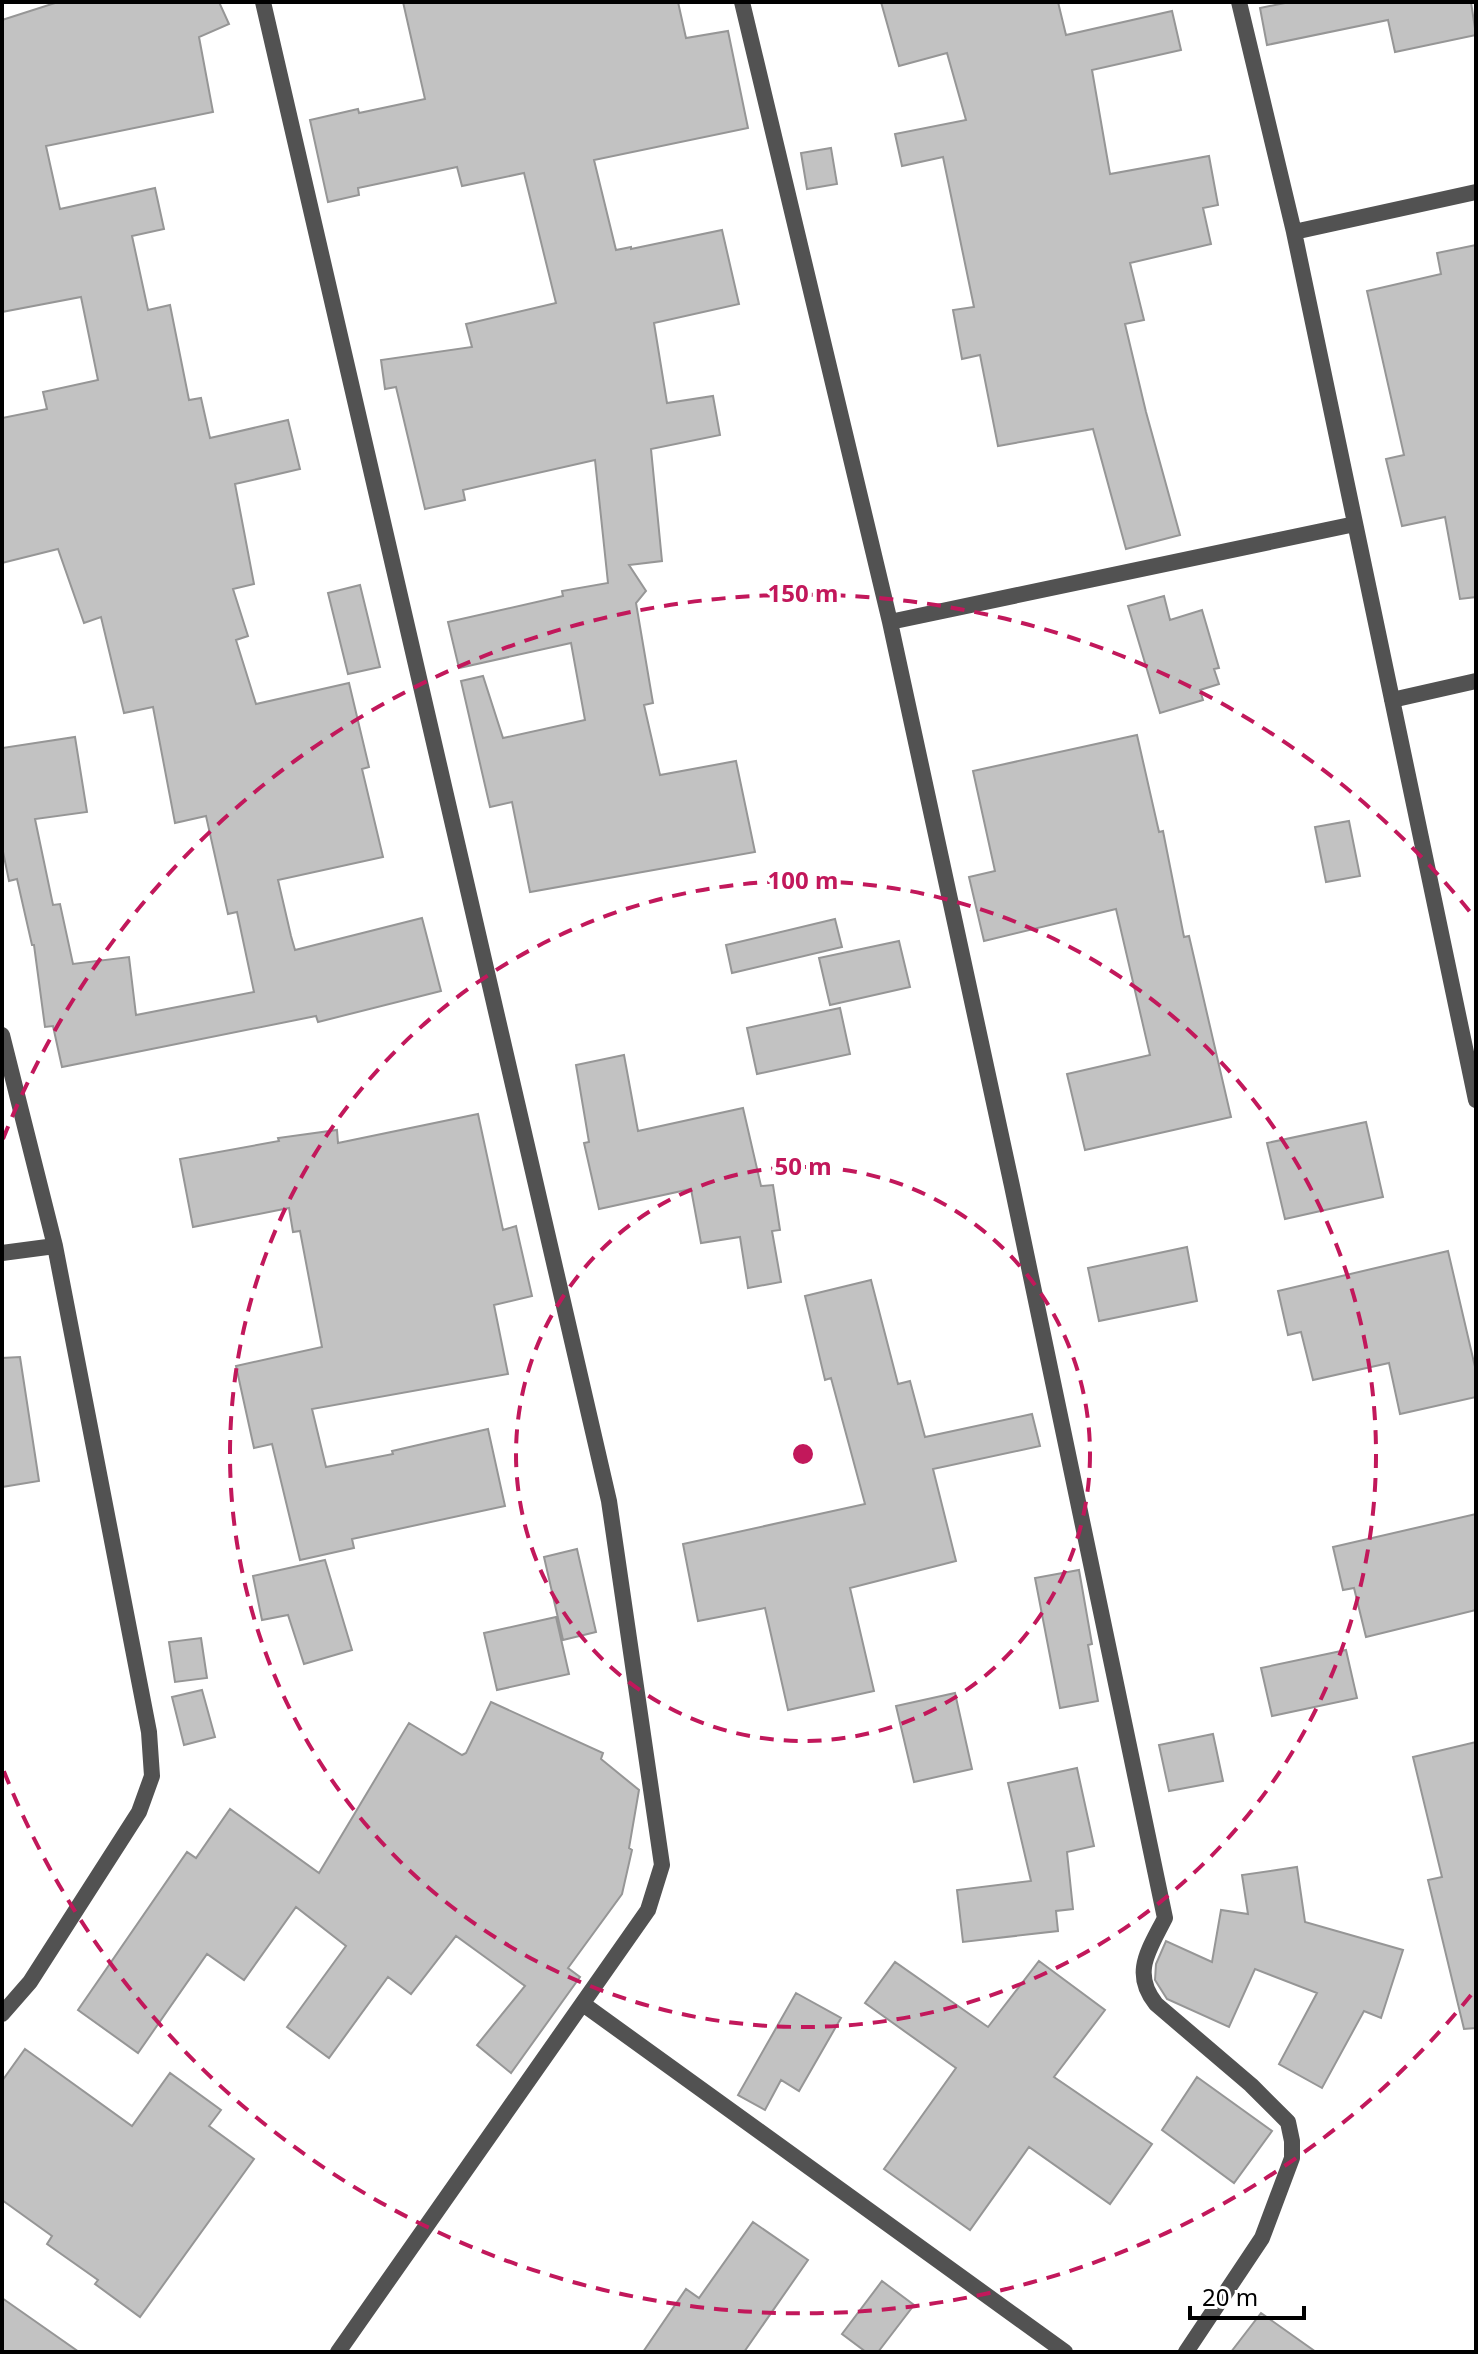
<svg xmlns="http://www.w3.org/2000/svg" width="1478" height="2354" viewBox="0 0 1478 2354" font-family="'Noto Sans',sans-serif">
<rect width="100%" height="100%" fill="#fff"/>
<!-- building -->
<path fill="#c2c2c2" stroke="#969696" stroke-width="2" d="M 58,2 L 219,2 L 229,24 L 199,37 L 213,112 L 46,146 L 60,209 L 155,188 L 164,229 L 132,236 L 148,310 L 170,305 L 189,400 L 201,398 L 210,438 L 288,420 L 300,469 L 235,484 L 254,584 L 233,589 L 248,636 L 236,640 L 256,704 L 349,683 L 369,767 L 362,769 L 383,857 L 278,880 L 291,936 L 295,950 L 422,918 L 441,991 L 318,1022 L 316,1016 L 62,1067 L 53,1026 L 45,1027 L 34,945 L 32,945 L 17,879 L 9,881 L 2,847 L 2,748 L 75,737 L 87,812 L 35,819 L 53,905 L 60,904 L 73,964 L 129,957 L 136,1015 L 254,992 L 237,912 L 228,914 L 206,816 L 175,823 L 153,707 L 124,713 L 101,617 L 84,623 L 58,549 L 2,563 L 2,418 L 47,409 L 43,392 L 98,380 L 81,297 L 2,312 L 2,20 Z
M 403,2 L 678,2 L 686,38 L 728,31 L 748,128 L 594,160 L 616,250 L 631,247 L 631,249 L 722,230 L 739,304 L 654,323 L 667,403 L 713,396 L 720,435 L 651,449 L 662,561 L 629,565 L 646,591 L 636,603 L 653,703 L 644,705 L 660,775 L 736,761 L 755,852 L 530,892 L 512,802 L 490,807 L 461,681 L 483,676 L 503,738 L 585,720 L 571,643 L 459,668 L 448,622 L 563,596 L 562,591 L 608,583 L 595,460 L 463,490 L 465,500 L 425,509 L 396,387 L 385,389 L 381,360 L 472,347 L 466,324 L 556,303 L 524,173 L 462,186 L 457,167 L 358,188 L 359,195 L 328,202 L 310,120 L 358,109 L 359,113 L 425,99 Z
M 881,2 L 1058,2 L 1066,35 L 1172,11 L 1181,50 L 1092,70 L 1110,174 L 1209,156 L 1218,205 L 1203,208 L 1211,244 L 1130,263 L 1144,320 L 1125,324 L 1146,412 L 1180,535 L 1126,549 L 1093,429 L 998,446 L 980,355 L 962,359 L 953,310 L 974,307 L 943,157 L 902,166 L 895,134 L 966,120 L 947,53 L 899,66 Z
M 1290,2 L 1471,2 L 1476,35 L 1395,52 L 1388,20 L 1267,45 L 1260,8 Z
M 831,148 L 837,184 L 807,189 L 801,153 Z
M 1476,245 L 1476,597 L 1460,599 L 1445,517 L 1402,526 L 1386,459 L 1404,455 L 1367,291 L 1441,274 L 1437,253 Z
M 360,585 L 380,667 L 348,674 L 328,593 Z
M 1164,596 L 1170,620 L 1202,610 L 1219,668 L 1214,669 L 1219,684 L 1200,690 L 1203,700 L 1160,713 L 1128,606 Z
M 1137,735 L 1159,832 L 1163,831 L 1184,937 L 1189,936 L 1231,1117 L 1085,1150 L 1067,1074 L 1150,1055 L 1116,909 L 984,941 L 969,877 L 995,871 L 973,771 Z
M 1349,821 L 1360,876 L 1326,882 L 1315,827 Z
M 835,919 L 842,947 L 732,973 L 726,945 Z
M 899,941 L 910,987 L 830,1005 L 819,958 Z
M 840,1008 L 850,1054 L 757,1074 L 747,1028 Z
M 624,1055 L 638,1131 L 743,1108 L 761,1186 L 773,1185 L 780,1230 L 772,1231 L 781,1282 L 748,1288 L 740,1237 L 701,1243 L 691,1189 L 599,1209 L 584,1143 L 589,1142 L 576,1065 Z
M 478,1114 L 503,1230 L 516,1226 L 532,1296 L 494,1305 L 508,1374 L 312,1409 L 326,1467 L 393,1454 L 392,1451 L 488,1429 L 505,1506 L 352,1539 L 354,1548 L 300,1560 L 272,1444 L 254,1448 L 236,1366 L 322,1347 L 300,1231 L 293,1232 L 289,1208 L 193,1227 L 180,1159 L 279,1141 L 278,1138 L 337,1130 L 338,1143 Z
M 1366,1122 L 1383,1197 L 1285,1219 L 1267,1143 Z
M 1187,1247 L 1197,1301 L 1099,1321 L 1088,1268 Z
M 1448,1251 L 1476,1371 L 1476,1397 L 1400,1414 L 1389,1363 L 1313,1380 L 1301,1332 L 1288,1335 L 1278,1291 Z
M 871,1280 L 898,1384 L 910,1381 L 925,1437 L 1032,1414 L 1040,1446 L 933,1469 L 956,1561 L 850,1588 L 874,1691 L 788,1710 L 765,1608 L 698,1621 L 683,1544 L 865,1504 L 831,1378 L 825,1380 L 805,1296 Z
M 20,1357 L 39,1481 L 2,1487 L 2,1358 Z
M 1476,1514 L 1476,1610 L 1366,1637 L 1354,1588 L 1343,1590 L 1333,1547 Z
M 577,1549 L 596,1632 L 563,1640 L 544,1557 Z
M 325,1560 L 352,1650 L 304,1664 L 288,1615 L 262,1620 L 253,1576 Z
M 1079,1570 L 1092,1644 L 1088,1645 L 1098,1701 L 1060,1708 L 1035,1578 Z
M 556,1617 L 569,1674 L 497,1690 L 484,1633 Z
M 201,1638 L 207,1678 L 175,1682 L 169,1642 Z
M 1346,1650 L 1357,1698 L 1272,1716 L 1261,1668 Z
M 202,1690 L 215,1737 L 184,1745 L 172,1697 Z
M 955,1693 L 972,1769 L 914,1782 L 896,1706 Z
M 491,1702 L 603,1753 L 601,1759 L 639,1790 L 629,1848 L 632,1850 L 622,1894 L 568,1968 L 580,1977 L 511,2073 L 477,2045 L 525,1986 L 456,1936 L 411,1994 L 388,1977 L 329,2058 L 287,2027 L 346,1946 L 296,1907 L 244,1980 L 207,1954 L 138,2053 L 78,2010 L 187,1852 L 196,1858 L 230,1809 L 319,1873 L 409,1723 L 462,1755 L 466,1753 Z
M 1213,1734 L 1223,1781 L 1169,1791 L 1159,1745 Z
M 1476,1742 L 1476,2028 L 1464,2029 L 1428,1880 L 1442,1877 L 1413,1757 Z
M 1077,1768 L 1094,1846 L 1067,1852 L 1073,1909 L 1056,1911 L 1058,1931 L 963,1942 L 957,1890 L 1031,1881 L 1008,1783 Z
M 1297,1867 L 1305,1922 L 1403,1950 L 1381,2018 L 1364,2011 L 1322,2088 L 1279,2064 L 1317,1993 L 1255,1969 L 1229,2027 L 1167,1999 L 1155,1980 L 1156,1964 L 1166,1941 L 1212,1962 L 1221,1910 L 1248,1914 L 1242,1875 Z
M 1039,1961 L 1105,2010 L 1054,2077 L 1152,2144 L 1110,2204 L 1029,2147 L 970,2230 L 884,2169 L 956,2068 L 865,2003 L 895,1962 L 988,2027 Z
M 796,1993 L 841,2018 L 799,2091 L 781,2080 L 765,2110 L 738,2095 Z
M 25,2049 L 132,2126 L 170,2073 L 221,2110 L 209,2126 L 254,2159 L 140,2317 L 95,2284 L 98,2280 L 47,2244 L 52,2236 L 2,2200 L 2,2081 Z
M 1197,2077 L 1272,2131 L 1234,2183 L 1162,2130 Z
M 753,2222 L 808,2260 L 744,2352 L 643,2352 L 686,2289 L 699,2298 Z
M 882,2281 L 914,2305 L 878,2352 L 866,2352 L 842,2334 Z
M 2,2298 L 79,2352 L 2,2352 Z
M 1261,2313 L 1316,2352 L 1231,2352 Z"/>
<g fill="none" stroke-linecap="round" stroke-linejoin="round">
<!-- street -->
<path stroke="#525252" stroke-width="16" d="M 263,2 L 609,1501 L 662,1865 L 648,1910 L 338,2352
M 742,2 L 890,622 L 1012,1186 L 1165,1918 C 1149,1950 1131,1973 1156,2004 L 1251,2085 L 1288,2122 L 1292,2141 L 1292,2158 L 1262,2238 L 1186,2352
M 1239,2 L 1294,232 L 1476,1100
M 1294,232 L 1476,192
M 890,622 L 1355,524
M 1392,700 L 1476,681
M 2,1035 L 55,1246
M 2,1253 L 55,1246 L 149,1732 L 152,1776 L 139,1812 L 30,1982 L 2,2014
M 583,2004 L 1065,2352"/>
</g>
<!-- distance rings -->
<g fill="none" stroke="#c2185b" stroke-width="4" stroke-dasharray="14 10">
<circle cx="803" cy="1454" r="287"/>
<circle cx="803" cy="1454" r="573"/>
<path d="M1471 1995A860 860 0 0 1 3 1769M3 1139A860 860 0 0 1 1471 913"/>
</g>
<circle cx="803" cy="1454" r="12" fill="#c2185b" stroke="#fff" stroke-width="4"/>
<g font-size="24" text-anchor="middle" font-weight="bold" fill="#c2185b" stroke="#fff" stroke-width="8" stroke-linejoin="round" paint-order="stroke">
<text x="803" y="602">150 m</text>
<text x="803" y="889">100 m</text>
<text x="803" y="1175">50 m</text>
</g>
<!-- border -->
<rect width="1478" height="2354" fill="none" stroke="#000000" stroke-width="8"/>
<!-- scale -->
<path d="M1190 2306v12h114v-12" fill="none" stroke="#000000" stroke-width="4"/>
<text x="1202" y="2306" font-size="24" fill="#000000" stroke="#ffffff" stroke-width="6" paint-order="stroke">20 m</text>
</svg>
